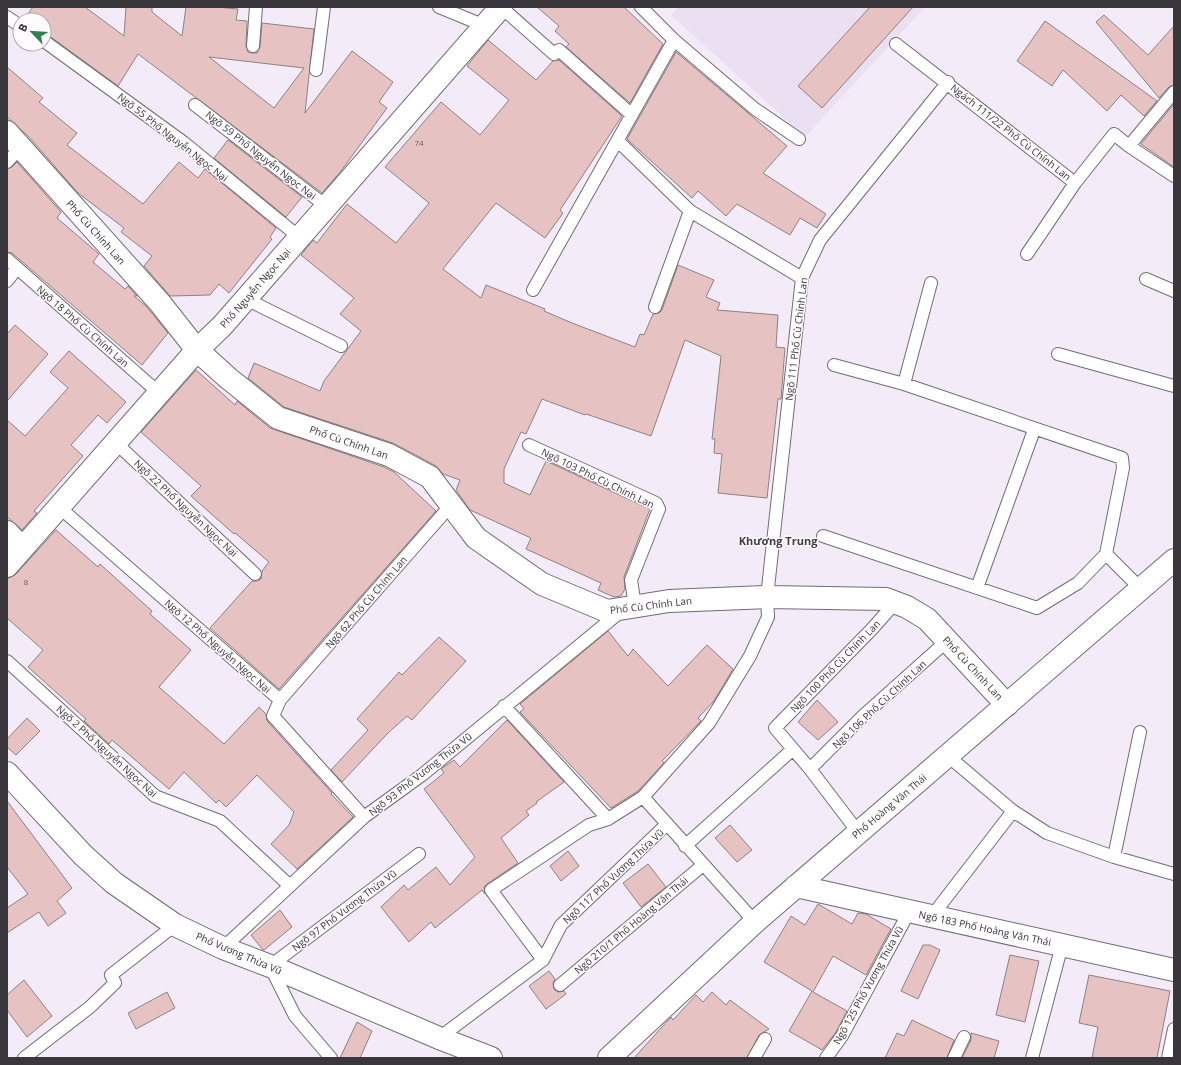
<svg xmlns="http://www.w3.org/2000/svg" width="1181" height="1065" viewBox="0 0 1181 1065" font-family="'Open Sans',sans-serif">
<rect width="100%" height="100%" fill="#f3ecf8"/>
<!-- built -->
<path fill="#eae0f2" d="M 678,7 L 925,7 L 805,137 L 671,15 Z"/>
<!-- building -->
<path fill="#e6c3c2" stroke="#8f8180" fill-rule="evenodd" d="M 33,7 L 85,7 L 124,36 L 126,7 L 152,7 L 152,12 L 182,36 L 186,7 L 216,7 L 238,9 L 236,20 L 247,21 L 246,46 L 248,52 L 252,53 L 257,53 L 260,47 L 262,23 L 314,29 L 305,113 L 352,51 L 393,82 L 379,102 L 387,108 L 341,171 L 322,193 L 138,54 L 118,86 L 48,35 L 44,34 L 44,20 L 24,19 ZM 209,57 L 304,68 L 274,108 Z
M 537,7 L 624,7 L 663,44 L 630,103 L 566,47 L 569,44 L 555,31 L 559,26 Z
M 870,7 L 913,7 L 822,108 L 798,86 Z
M 1104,15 L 1148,55 L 1174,26 L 1174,85 L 1169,87 L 1159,98 L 1096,22 Z
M 1045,21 L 1132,83 L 1157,101 L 1144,116 L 1121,95 L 1107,111 L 1063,70 L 1052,86 L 1017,61 Z
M 488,40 L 536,80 L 553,61 L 559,60 L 622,116 L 560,210 L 563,213 L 545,238 L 496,203 L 443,269 L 481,298 L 486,285 L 545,309 L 544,311 L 572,323 L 635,347 L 640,334 L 644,335 L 653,314 L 659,313 L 662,310 L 678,265 L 714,280 L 706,297 L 720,303 L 717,310 L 778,315 L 776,347 L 785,348 L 781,399 L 778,399 L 767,498 L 718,493 L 722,454 L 714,453 L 715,439 L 712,439 L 721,356 L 685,340 L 651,436 L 586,414 L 585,415 L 542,399 L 526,434 L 521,432 L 504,469 L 504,483 L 530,495 L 546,461 L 650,509 L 624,577 L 625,589 L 621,596 L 614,597 L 598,590 L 601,583 L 526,549 L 531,538 L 470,510 L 456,490 L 460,480 L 443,474 L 436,466 L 393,443 L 284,407 L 248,378 L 254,363 L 320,391 L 324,381 L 361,331 L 340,314 L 354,298 L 301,255 L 313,240 L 317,243 L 347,204 L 396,243 L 429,203 L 385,167 L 441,102 L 480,135 L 509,100 L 467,66 Z
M 676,52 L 787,146 L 763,173 L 826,214 L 817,228 L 800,218 L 790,235 L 737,204 L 726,216 L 698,191 L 692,198 L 627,139 Z
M 7,67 L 43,98 L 39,102 L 77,133 L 67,145 L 143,204 L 179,162 L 198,178 L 205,169 L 276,228 L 270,237 L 272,239 L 229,293 L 219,284 L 210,295 L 170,296 L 144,266 L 152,256 L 121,232 L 124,228 L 78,193 L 29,137 L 7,117 Z
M 1174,104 L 1174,167 L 1141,144 Z
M 228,140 L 302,197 L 286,217 L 214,158 Z
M 17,162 L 61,212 L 57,218 L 99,254 L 93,262 L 125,289 L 128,286 L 137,296 L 134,296 L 146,306 L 168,333 L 142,365 L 12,253 L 7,252 L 7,169 L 12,167 Z
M 15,325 L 48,354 L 7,401 L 7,334 Z
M 69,351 L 126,402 L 107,423 L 98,415 L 71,445 L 83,456 L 34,511 L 37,513 L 22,530 L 7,517 L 7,420 L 25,436 L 68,388 L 50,372 Z
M 196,370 L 235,405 L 237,401 L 270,428 L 384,467 L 394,472 L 436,511 L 279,689 L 210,628 L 252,581 L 257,581 L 261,579 L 262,571 L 269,562 L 235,533 L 234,534 L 191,496 L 201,486 L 141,432 Z
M 56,530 L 98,567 L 100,564 L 152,611 L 150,614 L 191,650 L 159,687 L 224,744 L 259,707 L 266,714 L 267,721 L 332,793 L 331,794 L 353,817 L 297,869 L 271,844 L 289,825 L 294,812 L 257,775 L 226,807 L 219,800 L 216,803 L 184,772 L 169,789 L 112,740 L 109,744 L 84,721 L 86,719 L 28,667 L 43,650 L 7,618 L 7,579 L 16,574 Z
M 608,631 L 628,656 L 633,649 L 668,686 L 707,645 L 733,669 L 714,701 L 698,718 L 701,721 L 662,761 L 664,763 L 638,791 L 611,808 L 520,712 L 524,709 L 520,704 Z
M 439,637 L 466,661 L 412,720 L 407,716 L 388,733 L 342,782 L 331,770 L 368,730 L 357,719 L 399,672 L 402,675 Z
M 817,700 L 838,722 L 818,740 L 798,722 Z
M 27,718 L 40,731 L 16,755 L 7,747 L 7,739 Z
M 507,720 L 564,782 L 536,802 L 537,803 L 526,811 L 529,815 L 501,838 L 518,863 L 487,884 L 484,887 L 485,894 L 482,890 L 435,928 L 431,922 L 409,942 L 381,907 L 404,885 L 408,890 L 436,867 L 450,885 L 475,857 L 424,789 L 444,773 L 441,769 L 454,760 L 460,767 Z
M 7,801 L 72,888 L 57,901 L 66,913 L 48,926 L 39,912 L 7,933 L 7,908 L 28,894 L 7,867 Z
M 730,825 L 752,850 L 737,862 L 715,838 Z
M 568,851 L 579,866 L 561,881 L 550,866 Z
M 648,864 L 666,887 L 641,907 L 623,883 Z
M 818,904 L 852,924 L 858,913 L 866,914 L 891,929 L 866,975 L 833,956 L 813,992 L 847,1011 L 836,1032 L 822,1050 L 789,1031 L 812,991 L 764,962 L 791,916 L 805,925 Z
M 280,910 L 292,927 L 264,950 L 263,950 L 251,935 Z
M 923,945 L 930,945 L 940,950 L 918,999 L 901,991 Z
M 1010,955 L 1039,961 L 1025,1022 L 996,1015 Z
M 549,971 L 555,979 L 553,983 L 554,989 L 558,992 L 564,991 L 566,994 L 546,1009 L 529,986 Z
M 1089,975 L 1170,991 L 1157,1058 L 1092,1058 L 1098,1027 L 1079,1023 Z
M 24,980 L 52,1016 L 27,1037 L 7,1010 L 7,995 Z
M 167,992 L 175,1008 L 136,1029 L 128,1013 Z
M 712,992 L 726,1005 L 730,1000 L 769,1029 L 759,1035 L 747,1058 L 634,1058 L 671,1017 L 673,1020 L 696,995 L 703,1002 Z
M 912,1020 L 954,1040 L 947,1058 L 885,1058 L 897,1033 L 904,1036 Z
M 357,1022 L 372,1031 L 360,1058 L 340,1058 Z
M 971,1033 L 999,1041 L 994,1058 L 962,1058 L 971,1040 Z"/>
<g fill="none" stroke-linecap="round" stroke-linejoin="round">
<!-- lane casing -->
<g stroke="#726c76" stroke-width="14">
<path id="lane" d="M 439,7 L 485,26
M 501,7 L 554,54 L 559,50 L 632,115
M 641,7 L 674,40 L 755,109 L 799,139
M 7,17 L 20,26
M 44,41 L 183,142 L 299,237
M 896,44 L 1075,183
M 253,46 L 256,7
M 316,70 L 324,7
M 195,105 L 326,206
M 618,141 L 690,211 L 655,307
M 1129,146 L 1174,176
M 7,162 L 21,147
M 690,211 L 802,278
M 1027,254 L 1075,183 L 1114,134 L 1129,146 L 1174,92
M 7,259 L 159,393
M 1146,279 L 1174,291
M 7,281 L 17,268
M 533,290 L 674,40
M 246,299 L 341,346
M 1058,354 L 1174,386
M 834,365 L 904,384 L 1122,458 L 1123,468 L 1106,554
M 904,384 L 931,283
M 116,443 L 255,574
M 529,445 L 656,503 L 659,509 L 631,580 L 635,606
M 59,507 L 280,700
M 823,536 L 1037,608 L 1078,583 L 1106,554 L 1140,588
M 977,588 L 1034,430
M 7,661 L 155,796 L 220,821 L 290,886
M 504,706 L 608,819
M 948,756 L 1013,811 L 1047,833 L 1114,857 L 1174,874
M 810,769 L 863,716 L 948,640
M 643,797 L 755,922
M 364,817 L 273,716 L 280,700 L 451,505
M 858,832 L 810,769 L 775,728 L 872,629 L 895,603
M 685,846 L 792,750
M 1114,857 L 1140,732
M 932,916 L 1013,811
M 223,948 L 364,817 L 422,775 L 620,612
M 543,960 L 491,890 L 589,825 L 608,819 L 643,797 L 709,723 L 750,656 L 768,617 L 767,597 L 802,278 L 820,240 L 948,82
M 560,985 L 703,865
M 439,1038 L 543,960 L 561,925 L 666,825
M 24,1058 L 90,1007 L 115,983 L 111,975 L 175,925
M 331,1058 L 295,1016 L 270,966 L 419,854
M 754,1058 L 765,1039
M 826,1058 L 842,1036 L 909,912
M 954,1058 L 964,1037
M 1032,1058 L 1062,945
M 1168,1058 L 1174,1029"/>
</g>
<!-- street casing -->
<g stroke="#726c76" stroke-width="24">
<path id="street" d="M 7,132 L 160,303 L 197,350 L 228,378 L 278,418 L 389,455 L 430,477 L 476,538 L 542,584 L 607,611 L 669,601 L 767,597 L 886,599 L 907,607 L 927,619 L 1007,705
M 7,532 L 22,548
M 7,566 L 197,350 L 222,326 L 501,7
M 7,773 L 83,855 L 114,883 L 175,925 L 223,948 L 270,966 L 439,1038 L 491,1058
M 796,886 L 1174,970
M 609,1058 L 755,922 L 1174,560"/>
</g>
<!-- lane -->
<use href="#lane" stroke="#fff" stroke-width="12"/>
<!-- street -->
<use href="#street" stroke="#fff" stroke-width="22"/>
</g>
<g text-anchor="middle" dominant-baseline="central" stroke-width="3" stroke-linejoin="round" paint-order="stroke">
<!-- number labels -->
<g font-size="8" fill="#655a5e">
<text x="419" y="142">74</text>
<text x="26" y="581">8</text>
</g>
<!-- street labels -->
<g font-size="10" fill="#3a373c" stroke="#fdfbfe">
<text transform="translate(1011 132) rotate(38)">Ngách 111/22 Phố Cù Chính Lan</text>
<text transform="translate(173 137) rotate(38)">Ngõ 55 Phố Nguyễn Ngọc Nại</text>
<text transform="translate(261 155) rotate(38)">Ngõ 59 Phố Nguyễn Ngọc Nại</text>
<text transform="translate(96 232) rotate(48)">Phố Cù Chính Lan</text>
<text transform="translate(255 288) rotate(-49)">Phố Nguyễn Ngọc Nại</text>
<text transform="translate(83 326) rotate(41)">Ngõ 18 Phố Cù Chính Lan</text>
<text transform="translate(796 339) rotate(-83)">Ngõ 111 Phố Cù Chính Lan</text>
<text transform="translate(349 442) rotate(19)">Phố Cù Chính Lan</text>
<text transform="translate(598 478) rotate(26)">Ngõ 103 Phố Cù Chính Lan</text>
<text transform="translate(186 508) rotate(43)">Ngõ 22 Phố Nguyễn Ngọc Nại</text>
<text transform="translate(366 602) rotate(-49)">Ngõ 62 Phố Cù Chính Lan</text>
<text transform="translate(651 605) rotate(-7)">Phố Cù Chính Lan</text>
<text transform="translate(218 646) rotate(41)">Ngõ 12 Phố Nguyễn Ngọc Nại</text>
<text transform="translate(835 666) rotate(-46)">Ngõ 100 Phố Cù Chính Lan</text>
<text transform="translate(973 668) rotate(47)">Phố Cù Chính Lan</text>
<text transform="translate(879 704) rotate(-43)">Ngõ 106 Phố Cù Chính Lan</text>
<text transform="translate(107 751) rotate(42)">Ngõ 2 Phố Nguyễn Ngọc Nại</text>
<text transform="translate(420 774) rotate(-38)">Ngõ 93 Phố Vương Thừa Vũ</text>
<text transform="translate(889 806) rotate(-40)">Phố Hoàng Văn Thái</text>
<text transform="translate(613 876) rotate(-43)">Ngõ 117 Phố Vương Thừa Vũ</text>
<text transform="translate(344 910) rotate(-37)">Ngõ 97 Phố Vương Thừa Vũ</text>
<text transform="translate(631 925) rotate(-40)">Ngõ 210/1 Phố Hoàng Văn Thái</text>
<text transform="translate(985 928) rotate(12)">Ngõ 183 Phố Hoàng Văn Thái</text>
<text transform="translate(239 953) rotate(23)">Phố Vương Thừa Vũ</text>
<text transform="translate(868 985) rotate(-61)">Ngõ 125 Phố Vương Thừa Vũ</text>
</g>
<!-- neighbourhood labels -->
<g font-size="11" font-weight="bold" fill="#403b44" stroke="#fdfbfe">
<text x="778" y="540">Khương Trung</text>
</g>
</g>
<!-- border -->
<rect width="1181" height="1065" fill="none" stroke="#3a373c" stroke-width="16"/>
<!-- north arrow -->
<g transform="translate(32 32) rotate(295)"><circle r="19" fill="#fdfbfe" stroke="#afadb0"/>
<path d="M0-3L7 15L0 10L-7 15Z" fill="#307e4d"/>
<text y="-6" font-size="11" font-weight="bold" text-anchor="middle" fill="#3a373c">B</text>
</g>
</svg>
